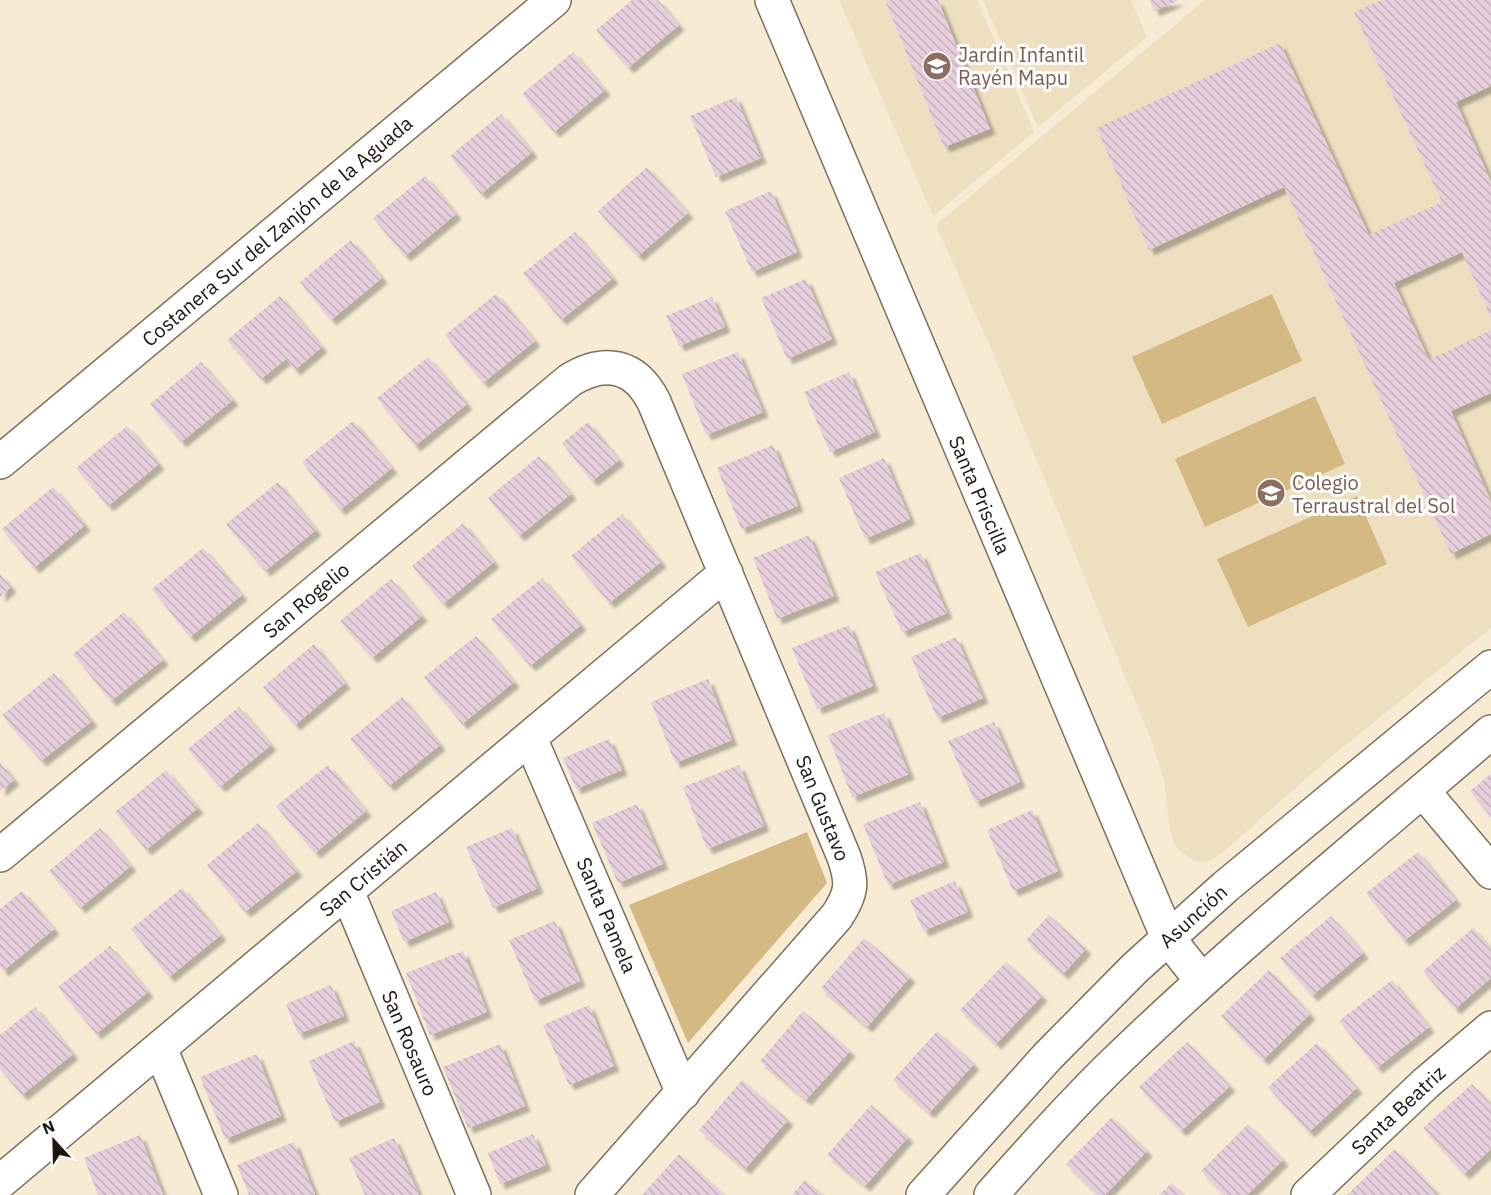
<svg xmlns="http://www.w3.org/2000/svg" width="1491" height="1195" viewBox="0 0 1491 1195" font-family="'IBM Plex Sans',sans-serif">
<defs>
<pattern id="building-back-hatch" width="6" height="6" patternUnits="userSpaceOnUse" patternTransform="scale(1.5)"><rect width="6" height="6" fill="#e6cedc"/><path d="M-1 5l2 2M0 0l6 6M5-1l2 2" fill="none" stroke="#c5b0bc"/></pattern>
<filter id="shadow"><feDropShadow dx="5.5" dy="5.5" stdDeviation="1.5" flood-color="#0004"/></filter>
</defs>
<rect width="100%" height="100%" fill="#f7ebd4"/>
<!-- built -->
<path fill="#eedfc1" d="M 839,0 L 977,0 L 1034,132 L 933,216 Z
M 983,0 L 1131,0 L 1147,37 L 1038,127 Z
M 1205,0 L 1491,0 L 1491,628 L 1333,755 L 1223,852 L 1210,861 L 1197,862 L 1178,850 L 1173,841 L 1169,824 L 1164,780 L 1151,740 L 995,358 L 936,225 Z"/>
<!-- green -->
<path fill="#d5b982" d="M 1272,294 L 1302,361 L 1162,424 L 1132,357 Z
M 1315,396 L 1345,464 L 1205,527 L 1175,459 Z
M 1357,496 L 1387,564 L 1248,627 L 1217,559 Z
M 807,832 L 827,883 L 688,1043 L 629,905 Z"/>
<!-- building -->
<path fill="url(#building-back-hatch)" filter="url(#shadow)" d="M 632,0 L 658,0 L 679,25 L 628,68 L 596,30 Z
M 885,0 L 938,0 L 990,129 L 944,147 Z
M 1150,0 L 1179,0 L 1154,11 Z
M 1382,0 L 1491,0 L 1491,86 L 1456,102 L 1491,182 L 1491,318 L 1462,252 L 1394,283 L 1429,360 L 1491,330 L 1491,393 L 1451,411 L 1491,501 L 1491,534 L 1451,554 L 1284,187 L 1149,250 L 1097,128 L 1280,43 L 1369,235 L 1442,202 L 1354,12 Z
M 573,52 L 605,90 L 554,132 L 522,94 Z
M 736,97 L 761,158 L 716,177 L 690,116 Z
M 501,114 L 532,152 L 481,194 L 450,156 Z
M 647,167 L 688,213 L 638,256 L 598,211 Z
M 425,176 L 456,214 L 405,256 L 373,218 Z
M 771,191 L 797,252 L 752,272 L 725,211 Z
M 575,232 L 613,278 L 561,320 L 523,273 Z
M 351,240 L 382,278 L 331,320 L 300,282 Z
M 806,279 L 832,339 L 787,359 L 761,298 Z
M 496,294 L 535,341 L 483,383 L 445,335 Z
M 280,296 L 322,347 L 295,370 L 286,359 L 261,379 L 227,340 Z
M 712,297 L 725,327 L 679,346 L 666,316 Z
M 738,352 L 763,412 L 706,435 L 682,374 Z
M 428,357 L 467,404 L 415,446 L 377,398 Z
M 201,362 L 233,400 L 181,442 L 150,404 Z
M 849,372 L 875,432 L 830,452 L 804,392 Z
M 353,421 L 392,468 L 340,510 L 302,462 Z
M 588,422 L 619,460 L 592,481 L 562,443 Z
M 127,426 L 159,464 L 108,506 L 76,468 Z
M 773,445 L 798,506 L 741,529 L 717,468 Z
M 539,456 L 571,494 L 519,536 L 488,498 Z
M 884,458 L 910,519 L 865,539 L 839,478 Z
M 278,482 L 316,530 L 265,571 L 226,524 Z
M 53,487 L 85,525 L 34,568 L 2,529 Z
M 622,514 L 661,562 L 609,603 L 571,556 Z
M 463,523 L 494,562 L 443,604 L 412,566 Z
M 809,535 L 834,596 L 777,619 L 753,558 Z
M 203,548 L 242,595 L 190,637 L 152,589 Z
M 921,553 L 947,613 L 902,632 L 875,572 Z
M 0,574 L 11,587 L 0,597 Z
M 542,578 L 581,625 L 530,666 L 491,619 Z
M 391,579 L 422,616 L 372,658 L 340,621 Z
M 124,612 L 163,660 L 111,701 L 73,654 Z
M 849,625 L 873,686 L 817,709 L 792,648 Z
M 476,636 L 514,682 L 462,724 L 424,677 Z
M 956,637 L 983,698 L 937,718 L 911,657 Z
M 314,644 L 345,683 L 295,725 L 263,687 Z
M 54,673 L 92,721 L 41,761 L 2,715 Z
M 708,679 L 732,740 L 675,763 L 651,702 Z
M 402,697 L 440,745 L 389,786 L 350,739 Z
M 239,707 L 271,745 L 220,787 L 188,749 Z
M 884,713 L 909,774 L 852,797 L 828,735 Z
M 994,722 L 1020,782 L 975,802 L 948,741 Z
M 609,739 L 622,770 L 576,789 L 563,758 Z
M 0,762 L 14,780 L 0,791 Z
M 328,765 L 366,811 L 315,853 L 276,806 Z
M 739,765 L 764,826 L 707,849 L 683,787 Z
M 166,770 L 198,808 L 146,850 L 115,812 Z
M 1491,774 L 1491,817 L 1470,791 Z
M 920,802 L 944,862 L 888,885 L 863,824 Z
M 637,804 L 663,864 L 618,883 L 592,823 Z
M 1032,810 L 1058,871 L 1013,891 L 987,830 Z
M 258,823 L 297,871 L 245,912 L 207,865 Z
M 100,828 L 131,866 L 80,908 L 49,871 Z
M 512,828 L 538,888 L 493,908 L 466,847 Z
M 1418,852 L 1456,900 L 1404,941 L 1366,893 Z
M 955,881 L 968,912 L 923,931 L 910,900 Z
M 182,888 L 221,935 L 169,977 L 131,929 Z
M 22,891 L 54,929 L 3,971 L 0,967 L 0,909 Z
M 436,892 L 449,922 L 404,942 L 391,911 Z
M 1049,915 L 1086,949 L 1063,974 L 1026,940 Z
M 1331,916 L 1363,953 L 1312,996 L 1280,958 Z
M 555,921 L 580,981 L 535,1001 L 509,940 Z
M 1473,928 L 1491,949 L 1491,978 L 1455,1009 L 1423,971 Z
M 864,938 L 910,977 L 867,1027 L 821,988 Z
M 110,946 L 148,992 L 96,1034 L 58,987 Z
M 463,951 L 487,1012 L 430,1035 L 406,973 Z
M 1006,962 L 1042,996 L 996,1044 L 960,1010 Z
M 1269,970 L 1310,1014 L 1263,1060 L 1221,1016 Z
M 1392,980 L 1429,1027 L 1377,1068 L 1339,1021 Z
M 331,985 L 344,1016 L 298,1034 L 286,1004 Z
M 589,1005 L 614,1066 L 569,1085 L 543,1025 Z
M 35,1007 L 73,1054 L 22,1095 L 0,1069 L 0,1035 Z
M 803,1011 L 850,1051 L 806,1100 L 760,1061 Z
M 937,1031 L 974,1064 L 929,1113 L 893,1080 Z
M 354,1041 L 380,1102 L 335,1122 L 309,1061 Z
M 1187,1042 L 1230,1086 L 1181,1131 L 1139,1087 Z
M 1317,1043 L 1357,1088 L 1309,1132 L 1268,1087 Z
M 500,1044 L 525,1106 L 468,1128 L 443,1067 Z
M 257,1054 L 281,1116 L 225,1139 L 200,1077 Z
M 742,1080 L 788,1120 L 745,1169 L 699,1130 Z
M 1472,1084 L 1491,1104 L 1491,1149 L 1464,1174 L 1423,1128 Z
M 871,1105 L 908,1137 L 865,1186 L 827,1155 Z
M 1112,1117 L 1147,1151 L 1105,1195 L 1098,1195 L 1066,1164 Z
M 1248,1124 L 1283,1160 L 1247,1195 L 1224,1195 L 1201,1171 Z
M 533,1134 L 546,1165 L 500,1184 L 488,1153 Z
M 140,1135 L 163,1195 L 98,1195 L 84,1158 Z
M 394,1138 L 419,1195 L 365,1195 L 349,1158 Z
M 294,1142 L 315,1195 L 249,1195 L 237,1165 Z
M 1395,1149 L 1437,1193 L 1435,1195 L 1347,1195 Z
M 679,1154 L 724,1195 L 642,1195 Z
M 805,1180 L 823,1195 L 792,1195 Z
M 1172,1183 L 1183,1195 L 1159,1195 Z"/>
<g fill="none" stroke-linecap="round" stroke-linejoin="round">
<!-- street casing -->
<g stroke="#7b715d" stroke-width="36">
<path id="street" d="M 772,0 L 1168,938 L 1202,981
M 0,462 L 554,0
M 530,738 L 683,1093
M 1423,791 L 1491,872
M 0,855 L 570,380 C 604,359 635,364 654,402 L 844,857 C 853,883 852,893 837,916 L 592,1195
M 347,891 L 474,1195
M 160,1048 L 221,1195
M 0,1182 L 726,573
M 923,1195 L 1048,1056 L 1135,968 L 1225,887 L 1491,667
M 991,1195 C 1028,1153 1066,1111 1106,1071 C 1228,952 1361,844 1491,732
M 1308,1195 L 1426,1083 L 1491,1028"/>
</g>
<!-- street -->
<use href="#street" stroke="#fff" stroke-width="33"/>
</g>
<!-- icons -->
<defs>
<g id="school-disc" transform="scale(1.5)"><circle r="9.5" fill="#8d6e63" stroke="#fff"/><path d="M0-5L7-2L0 1L-7-2ZM-4 1L0 2.5L4 1V4Q0 6-4 4Z" fill="#fff"/></g>
</defs>
<g fill-rule="evenodd">
<use href="#school-disc" x="937" y="66"/>
<use href="#school-disc" x="1271" y="493"/>
</g>
<g text-anchor="middle" dominant-baseline="central" stroke-width="6" stroke-linejoin="round" paint-order="stroke">
<!-- education labels -->
<g font-size="20" fill="#785e54" stroke="#fff" text-anchor="start">
<text x="958" y="54">Jardín Infantil<tspan x="958" dy="23">Rayén Mapu</tspan></text>
<text x="1292" y="482">Colegio<tspan x="1292" dy="23">Terraustral del Sol</tspan></text>
</g>
<!-- street labels -->
<g font-size="20" fill="#1b170f" stroke="#fff">
<text transform="translate(277 231) rotate(-40)">Costanera Sur del Zanjón de la Aguada</text>
<text transform="translate(980 495) rotate(67)">Santa Priscilla</text>
<text transform="translate(306 600) rotate(-40)">San Rogelio</text>
<text transform="translate(823 808) rotate(68)">San Gustavo</text>
<text transform="translate(363 878) rotate(-40)">San Cristián</text>
<text transform="translate(607 915) rotate(67)">Santa Pamela</text>
<text transform="translate(1193 916) rotate(-42)">Asunción</text>
<text transform="translate(410 1043) rotate(67)">San Rosauro</text>
<text transform="translate(1398 1110) rotate(-43)">Santa Beatriz</text>
</g>
</g>
<!-- north arrow -->
<g transform="translate(54 1141) rotate(338)" stroke="#ffffff" stroke-width="4.5" paint-order="stroke">
<path d="M0-4.5L10 22L0 15L-10 22Z" fill="#1b170f"/>
<text y="-9" font-size="16" font-weight="bold" text-anchor="middle" fill="#1b170f">N</text>
</g>
</svg>
